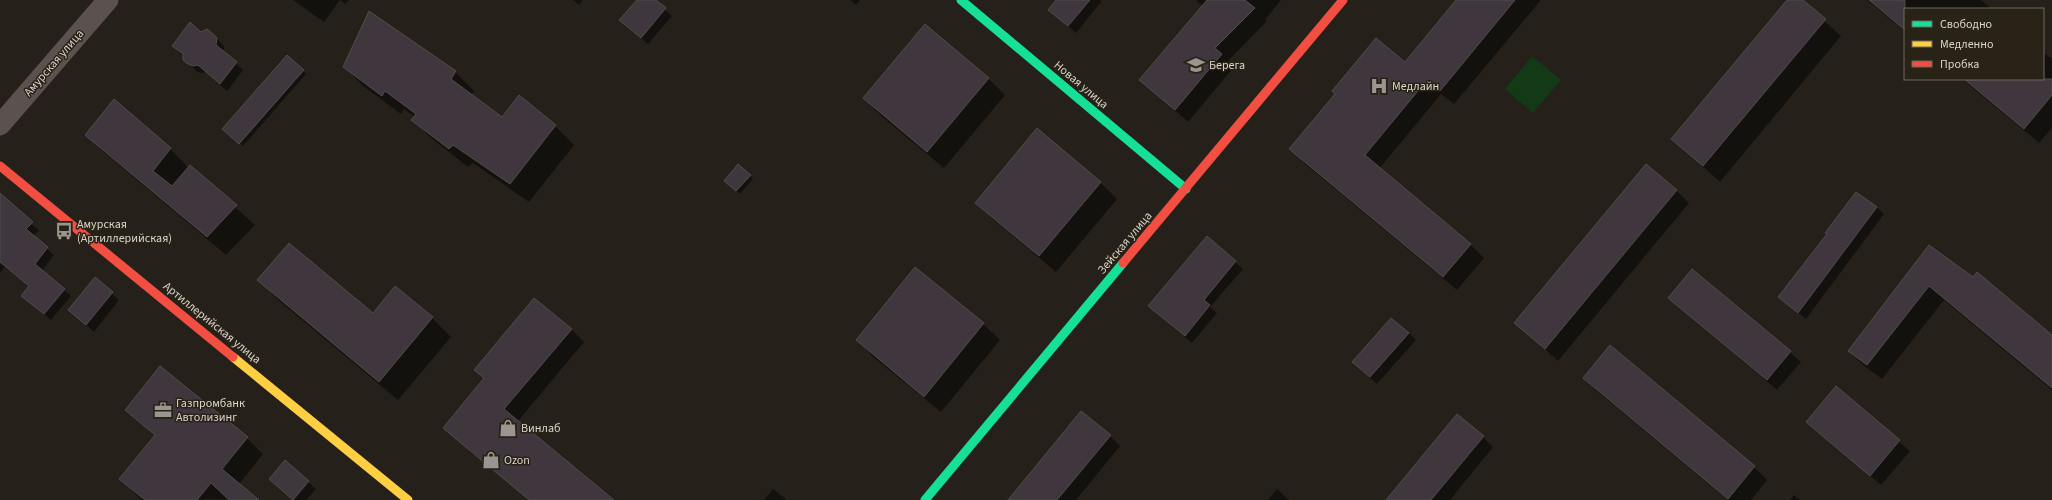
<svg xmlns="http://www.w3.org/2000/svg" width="2052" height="500" viewBox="0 0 2052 500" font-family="'Source Sans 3',sans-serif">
<rect width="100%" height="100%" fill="#25211a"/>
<!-- green -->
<path fill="#133917" d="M 1532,56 L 1561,80 L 1533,113 L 1505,89 Z"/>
<!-- shadow -->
<path fill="#0007" d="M 293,0 L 349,0 L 345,4 L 340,0 L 324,22 Z
M 573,0 L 583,0 L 579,5 Z
M 638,0 L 655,0 L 672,16 L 648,44 L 628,27 Z
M 850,0 L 860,0 L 856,5 Z
M 1057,0 L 1100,0 L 1101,2 L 1076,33 L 1049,10 Z
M 1196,0 L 1281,0 L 1265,20 L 1267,21 L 1228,61 L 1234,67 L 1188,122 L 1141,80 L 1203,6 Z
M 1458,0 L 1541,0 L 1454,104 L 1441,94 L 1379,169 L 1470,244 L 1484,258 L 1457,290 L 1304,163 L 1290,149 L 1405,64 Z
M 1789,0 L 1801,0 L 1841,36 L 1720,182 L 1673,139 Z
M 1867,0 L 1981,0 L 1992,9 L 1905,9 L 1905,31 Z
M 201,33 L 212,34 L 224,46 L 223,52 L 243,70 L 227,91 L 206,72 L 201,73 L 196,71 L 173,46 Z
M 2043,52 L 2052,59 L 2052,128 L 2039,143 L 1962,79 L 2043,79 Z
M 345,67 L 455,72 L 474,91 L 471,95 L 502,118 L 555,126 L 574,145 L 529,202 L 473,163 L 468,167 L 431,138 L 413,120 L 415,117 L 404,109 L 401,114 L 363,86 Z
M 303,70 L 306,74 L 243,146 L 227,132 Z
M 988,78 L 1005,95 L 944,168 L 880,115 L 864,98 Z
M 1037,130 L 1101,183 L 1117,199 L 1056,272 L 993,219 L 976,203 Z
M 86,135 L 170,149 L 189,168 L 190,167 L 255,225 L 226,255 L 105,153 Z
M 750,175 L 753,179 L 740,194 L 729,184 Z
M 1676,190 L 1689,203 L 1558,361 L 1516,323 Z
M 0,199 L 39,230 L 33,236 L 54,255 L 42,271 L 71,296 L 51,320 L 30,303 L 30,287 L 5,267 L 0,273 Z
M 1877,207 L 1884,214 L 1806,319 L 1779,297 Z
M 1207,237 L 1243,269 L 1210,307 L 1217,313 L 1192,343 L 1156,313 Z
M 1930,247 L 2052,336 L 2052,390 L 1944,300 L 1882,379 L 1863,365 L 1849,351 Z
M 916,269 L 983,324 L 1000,340 L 941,412 L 873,357 L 857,340 Z
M 95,279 L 119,300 L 94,332 L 69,310 Z
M 259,280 L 373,314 L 395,287 L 432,318 L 451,337 L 398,400 L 277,299 Z
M 1669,298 L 1790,352 L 1801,362 L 1777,390 Z
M 571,329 L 584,342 L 518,421 L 612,500 L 528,500 L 444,428 L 485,379 L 476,370 Z
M 1409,333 L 1416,340 L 1377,384 L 1353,362 Z
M 1610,347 L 1754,467 L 1767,480 L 1751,500 L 1728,500 L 1597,391 L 1584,378 Z
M 1836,387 L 1910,451 L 1881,485 L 1807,422 Z
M 126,410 L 247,438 L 263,454 L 239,484 L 257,500 L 227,499 L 142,500 L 120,479 L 155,436 Z
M 1110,436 L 1120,446 L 1076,500 L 1009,500 Z
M 1483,437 L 1493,447 L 1450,500 L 1388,500 Z
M 285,462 L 316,489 L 306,500 L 294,500 L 278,486 Z
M 773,489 L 787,500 L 764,500 Z
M 1277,489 L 1289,500 L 1268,500 Z
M 1794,495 L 1800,500 L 1790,500 Z"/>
<!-- building -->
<path fill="#3f373d" stroke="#4f4c4b" d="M 637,0 L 656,0 L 666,8 L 641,38 L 619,20 Z
M 1056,0 L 1090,0 L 1068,26 L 1048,10 Z
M 1207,0 L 1245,0 L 1255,8 L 1215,48 L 1222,54 L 1175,110 L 1139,80 Z
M 1456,0 L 1515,0 L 1440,91 L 1427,80 L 1365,155 L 1471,244 L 1443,277 L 1289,149 L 1335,94 L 1332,91 L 1376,38 L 1405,62 Z
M 1787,0 L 1803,0 L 1826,19 L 1703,166 L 1671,139 Z
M 1869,0 L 1905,0 L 1905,30 Z
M 369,11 L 456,71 L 451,79 L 502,117 L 519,95 L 556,125 L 510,184 L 453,145 L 449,149 L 411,120 L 416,114 L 385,91 L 382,96 L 343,67 Z
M 190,22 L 201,32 L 207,29 L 212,33 L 217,38 L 216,45 L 237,62 L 220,84 L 198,65 L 193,66 L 188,64 L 183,60 L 183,54 L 172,46 Z
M 925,24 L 989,78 L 927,152 L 863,98 Z
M 287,55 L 304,70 L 239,144 L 222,129 Z
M 1964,79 L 2052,79 L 2052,95 L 2024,129 Z
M 114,99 L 171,148 L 153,171 L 172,186 L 190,165 L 237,205 L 207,237 L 85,135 Z
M 1037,128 L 1101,182 L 1039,256 L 975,203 Z
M 738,164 L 751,175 L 736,191 L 724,181 Z
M 1646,164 L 1677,190 L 1545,349 L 1514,323 Z
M 1856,192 L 1877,207 L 1798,313 L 1778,297 L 1827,234 L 1825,233 Z
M 0,193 L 33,222 L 26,229 L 48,247 L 35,264 L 65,289 L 44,314 L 21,296 L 29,286 L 0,262 Z
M 1207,236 L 1236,261 L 1204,300 L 1210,305 L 1185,336 L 1148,306 Z
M 289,243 L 373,313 L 395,286 L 433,317 L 379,382 L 257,280 Z
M 1929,245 L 1973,277 L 1977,272 L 2052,335 L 2052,388 L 1929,286 L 1867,365 L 1848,351 Z
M 915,267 L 984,323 L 924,397 L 856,340 Z
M 1692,269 L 1791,351 L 1767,380 L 1668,298 Z
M 95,277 L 113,292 L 86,325 L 68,310 Z
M 534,298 L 572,329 L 504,409 L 614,500 L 529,500 L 443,428 L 484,378 L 474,370 Z
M 1391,318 L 1409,333 L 1370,377 L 1352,362 Z
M 1610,345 L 1755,466 L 1728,499 L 1583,378 Z
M 160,366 L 248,437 L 222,469 L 259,500 L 229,500 L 211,483 L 197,500 L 145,500 L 119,479 L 155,435 L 125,410 Z
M 1836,386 L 1900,440 L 1870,476 L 1806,422 Z
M 1081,411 L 1111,435 L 1057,500 L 1008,500 Z
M 1457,414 L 1484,436 L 1431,500 L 1386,500 Z
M 285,460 L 309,481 L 293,500 L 269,479 Z"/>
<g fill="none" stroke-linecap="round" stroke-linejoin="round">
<!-- street -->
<path stroke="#5b5250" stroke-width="21" d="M 0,125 L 108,0"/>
<!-- fast -->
<path stroke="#16e098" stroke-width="9" d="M 961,0 L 1186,189
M 925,500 L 1123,263"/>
<!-- slow -->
<path stroke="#ffcf43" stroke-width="9" d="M 233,357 L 408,500"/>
<!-- jam -->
<path stroke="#f24e42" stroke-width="9" d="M 0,166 L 233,357
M 1123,263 L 1343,0"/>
</g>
<!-- icons -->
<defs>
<g id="school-bare" transform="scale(1.38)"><path d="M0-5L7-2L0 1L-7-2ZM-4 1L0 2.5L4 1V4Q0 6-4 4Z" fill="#9a958e" stroke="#292216" stroke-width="2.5" paint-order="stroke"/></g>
<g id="hospital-bare" transform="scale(1.38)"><path d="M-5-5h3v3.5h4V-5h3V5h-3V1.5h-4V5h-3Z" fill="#9a958e" stroke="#292216" stroke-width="2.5" paint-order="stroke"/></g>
<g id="bus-bare" transform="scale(1.38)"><path d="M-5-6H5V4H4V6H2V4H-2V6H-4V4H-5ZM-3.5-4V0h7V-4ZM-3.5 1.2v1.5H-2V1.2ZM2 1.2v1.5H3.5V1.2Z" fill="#9a958e" stroke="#292216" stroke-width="2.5" paint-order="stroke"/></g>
<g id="office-bare" transform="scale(1.38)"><path d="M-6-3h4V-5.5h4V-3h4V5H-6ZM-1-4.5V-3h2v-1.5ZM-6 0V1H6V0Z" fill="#9a958e" stroke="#292216" stroke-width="2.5" paint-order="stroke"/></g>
<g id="shop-bare" transform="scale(1.38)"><path d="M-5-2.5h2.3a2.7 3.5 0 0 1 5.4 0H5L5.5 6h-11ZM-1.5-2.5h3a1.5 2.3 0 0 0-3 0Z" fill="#9a958e" stroke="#292216" stroke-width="2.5" paint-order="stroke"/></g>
</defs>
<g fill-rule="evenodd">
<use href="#school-bare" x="1196" y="65"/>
<use href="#hospital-bare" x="1379" y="86"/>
<use href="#bus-bare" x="64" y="231"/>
<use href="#office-bare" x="163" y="410"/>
<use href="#shop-bare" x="508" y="428"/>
<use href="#shop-bare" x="491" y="460"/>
</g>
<g text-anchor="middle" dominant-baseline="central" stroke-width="3" stroke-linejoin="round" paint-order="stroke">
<!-- street labels -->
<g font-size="12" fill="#d9d4cd" stroke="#292216">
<text transform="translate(54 63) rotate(-49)">Амурская улица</text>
<text transform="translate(1081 85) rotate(40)">Новая улица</text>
<text transform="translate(1125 243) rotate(-50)">Зейская улица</text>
<text transform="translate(212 323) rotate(39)">Артиллерийская улица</text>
</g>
<!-- poi labels -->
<g font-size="12" fill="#d9d4cd" stroke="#292216" text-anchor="start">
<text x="1209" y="65">Берега</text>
<text x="1392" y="86">Медлайн</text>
<text x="77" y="224">Амурская<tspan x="77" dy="14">(Артиллерийская)</tspan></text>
<text x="176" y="403">Газпромбанк<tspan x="176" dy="14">Автолизинг</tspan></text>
<text x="521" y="428">Винлаб</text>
<text x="504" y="460">Ozon</text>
</g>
</g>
<!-- legend -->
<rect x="1904" y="8" width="140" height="72" fill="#292216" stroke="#6f695f"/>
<rect x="1912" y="21" width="20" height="6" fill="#16e098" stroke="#6f695f"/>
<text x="1940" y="28" font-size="12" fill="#d9d4cd">Свободно</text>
<rect x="1912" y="41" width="20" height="6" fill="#ffcf43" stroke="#6f695f"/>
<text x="1940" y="48" font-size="12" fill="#d9d4cd">Медленно</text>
<rect x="1912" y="61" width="20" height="6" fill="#f24e42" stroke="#6f695f"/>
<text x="1940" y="68" font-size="12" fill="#d9d4cd">Пробка</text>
</svg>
